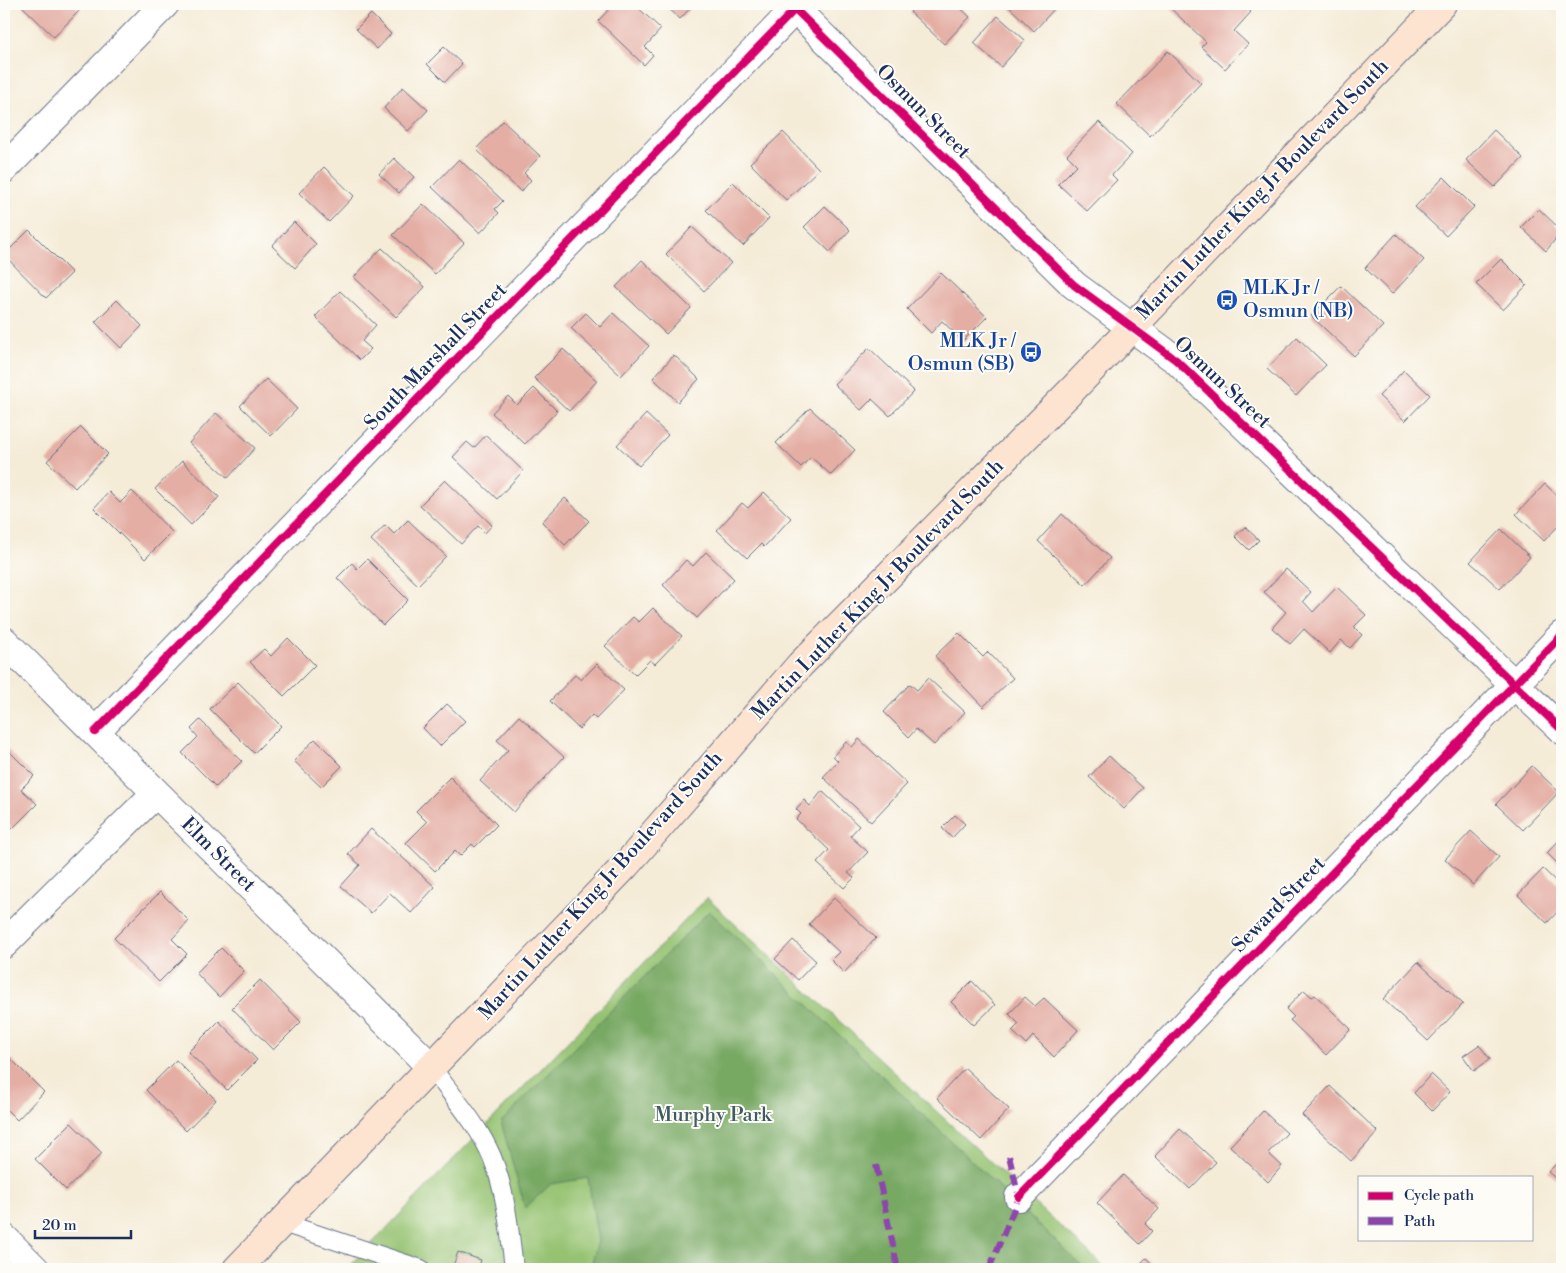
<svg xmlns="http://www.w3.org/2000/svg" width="1566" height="1273" viewBox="0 0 1566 1273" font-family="'Libre Bodoni',serif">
<rect width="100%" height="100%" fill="#fdfcf7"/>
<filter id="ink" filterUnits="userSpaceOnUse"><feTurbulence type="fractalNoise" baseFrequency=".02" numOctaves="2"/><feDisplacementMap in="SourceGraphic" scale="10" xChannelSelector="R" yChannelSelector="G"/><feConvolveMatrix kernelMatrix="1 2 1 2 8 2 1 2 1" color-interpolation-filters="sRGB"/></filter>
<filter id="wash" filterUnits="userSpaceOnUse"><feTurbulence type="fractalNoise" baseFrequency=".0096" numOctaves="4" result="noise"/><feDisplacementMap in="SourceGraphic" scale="20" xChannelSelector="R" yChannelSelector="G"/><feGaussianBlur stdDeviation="1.12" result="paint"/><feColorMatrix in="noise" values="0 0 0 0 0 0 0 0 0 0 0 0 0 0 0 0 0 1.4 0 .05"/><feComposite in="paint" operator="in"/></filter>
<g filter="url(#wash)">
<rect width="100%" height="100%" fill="#f5ecd8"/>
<!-- green -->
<path fill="#96c372" stroke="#587968" d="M 707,898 L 1106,1269 L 347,1269 Z"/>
<!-- forest -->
<path fill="#78a964" stroke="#4a6c61" d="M 709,911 L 1085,1269 L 590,1269 L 598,1241 L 588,1178 L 551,1184 L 525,1208 L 501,1122 Z"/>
<g id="blocks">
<!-- building -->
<path fill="#e4aea4" d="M 20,4 L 73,4 L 80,10 L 54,37 Z
M 614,4 L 634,4 L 661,29 L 645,47 L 653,55 L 644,65 L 598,21 Z
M 664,4 L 694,4 L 680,19 Z
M 918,4 L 956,4 L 970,17 L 944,44 L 910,12 Z
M 1009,4 L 1053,4 L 1056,7 L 1034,31 L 1007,5 Z
M 1166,4 L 1242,4 L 1251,12 L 1234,31 L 1248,44 L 1225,69 L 1201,47 L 1206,42 Z
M 371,14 L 391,34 L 377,49 L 356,29 Z
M 998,16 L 1025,40 L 1001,67 L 974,43 Z
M 444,47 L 462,64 L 445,82 L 427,64 Z
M 1168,51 L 1201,83 L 1150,136 L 1117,104 Z
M 403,87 L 428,110 L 408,131 L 384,108 Z
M 503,121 L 540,156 L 524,173 L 531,180 L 521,192 L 476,149 Z
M 1099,122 L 1132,154 L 1112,175 L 1117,180 L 1087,211 L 1058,184 L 1077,165 L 1067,155 Z
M 1494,130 L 1523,158 L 1495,187 L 1466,160 Z
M 783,132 L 819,169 L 786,200 L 750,163 Z
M 394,158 L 414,177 L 399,193 L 379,174 Z
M 459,159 L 503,201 L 495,209 L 499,213 L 480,233 L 432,187 Z
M 324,167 L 354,196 L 329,222 L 299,193 Z
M 1444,177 L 1474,207 L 1446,236 L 1415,207 Z
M 733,182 L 769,218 L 743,246 L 706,210 Z
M 423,204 L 464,243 L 435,274 L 393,235 Z
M 825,206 L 850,230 L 830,252 L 804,227 Z
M 1539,209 L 1562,231 L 1546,251 L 1521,227 Z
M 294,222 L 316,244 L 295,268 L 272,246 Z
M 692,227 L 731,263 L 704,291 L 666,254 Z
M 29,230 L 72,273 L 46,298 L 4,255 Z
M 1396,234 L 1424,260 L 1392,294 L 1365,268 Z
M 382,248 L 425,287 L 396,317 L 354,277 Z
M 1501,259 L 1527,285 L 1503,310 L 1476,284 Z
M 642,260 L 691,308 L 666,334 L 616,287 Z
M 941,273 L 987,317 L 963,341 L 942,321 L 931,333 L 907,309 Z
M 1341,286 L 1383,326 L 1354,356 L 1311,316 Z
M 340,291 L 376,325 L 362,341 L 371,349 L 360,360 L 315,317 Z
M 117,300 L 142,326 L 121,348 L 95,322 Z
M 586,313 L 600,327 L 613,313 L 649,346 L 621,376 L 571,328 Z
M 1297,337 L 1326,365 L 1296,396 L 1267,369 Z
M 869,348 L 914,391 L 890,416 L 872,399 L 861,410 L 834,384 Z
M 563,349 L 597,381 L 569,411 L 534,378 Z
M 674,355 L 699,379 L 678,402 L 653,378 Z
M 1404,370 L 1430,395 L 1405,421 L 1379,396 Z
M 266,379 L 297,409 L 271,436 L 240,406 Z
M 534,388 L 557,411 L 525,444 L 492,413 L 508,396 L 517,405 Z
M 810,408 L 855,450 L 831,475 L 811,457 L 801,467 L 776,443 Z
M 216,413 L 255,448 L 228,478 L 189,443 Z
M 646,414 L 668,435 L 639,466 L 617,445 Z
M 81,427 L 108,454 L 75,488 L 47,461 Z
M 486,435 L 523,471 L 497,499 L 453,457 L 467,442 L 474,448 Z
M 182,461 L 219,497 L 191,525 L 155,489 Z
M 445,480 L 492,525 L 485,533 L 478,526 L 461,544 L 420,505 Z
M 1545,484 L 1562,500 L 1562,522 L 1544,541 L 1516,514 Z
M 132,491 L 172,532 L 145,559 L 94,508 L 109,492 L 120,503 Z
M 764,492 L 791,518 L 764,547 L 761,544 L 747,558 L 717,530 L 742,503 L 748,508 Z
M 565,498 L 589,521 L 565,545 L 542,522 Z
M 1062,514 L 1110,558 L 1085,585 L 1038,541 Z
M 408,520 L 446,556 L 418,585 L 371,540 L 385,525 L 394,534 Z
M 1245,527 L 1259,540 L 1249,550 L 1235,536 Z
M 1501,529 L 1530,557 L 1500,589 L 1470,562 Z
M 706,552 L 734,579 L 697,618 L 663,585 L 686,560 L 693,566 Z
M 367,559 L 408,600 L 383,625 L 337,578 L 352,563 L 357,569 Z
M 1286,569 L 1311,592 L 1303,601 L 1313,612 L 1337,587 L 1366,615 L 1354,627 L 1362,635 L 1350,648 L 1341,640 L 1330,653 L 1304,629 L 1290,644 L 1272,628 L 1286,612 L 1264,592 Z
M 653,608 L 682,636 L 655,664 L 650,660 L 635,675 L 605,646 L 633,617 L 639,622 Z
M 959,633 L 983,657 L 988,652 L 1013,678 L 983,707 L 935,656 Z
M 288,638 L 315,665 L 284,696 L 250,662 L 264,649 L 271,656 Z
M 597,664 L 624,690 L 596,719 L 592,715 L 579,729 L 550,701 L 575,675 L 581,680 Z
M 928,678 L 965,712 L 934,745 L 916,729 L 909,737 L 884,712 L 910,684 L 917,690 Z
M 238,682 L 281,726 L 254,753 L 210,709 Z
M 447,704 L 465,721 L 440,746 L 423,728 Z
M 519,716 L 564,757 L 514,812 L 480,781 L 508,750 L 497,740 Z
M 200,720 L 242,761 L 216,787 L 182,753 L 198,737 L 191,729 Z
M 315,739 L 342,766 L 321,787 L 294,761 Z
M 859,739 L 907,784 L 871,822 L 823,777 L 838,761 L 833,756 L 846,742 L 852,747 Z
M 4,746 L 34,776 L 21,789 L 37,804 L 12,829 L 4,820 Z
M 1109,756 L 1143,788 L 1124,809 L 1089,777 Z
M 1532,766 L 1559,792 L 1523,830 L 1496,804 Z
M 450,777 L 497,825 L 475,847 L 472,844 L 460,856 L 455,851 L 435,871 L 406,843 L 427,822 L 416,811 Z
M 822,791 L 859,826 L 850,836 L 868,852 L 848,873 L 854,878 L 844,888 L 817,863 L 829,850 L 796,819 L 801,814 L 796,809 L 804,800 L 810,806 Z
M 955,815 L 965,824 L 952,838 L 942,828 Z
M 371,829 L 435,887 L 411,913 L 390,893 L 371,913 L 341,886 L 360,865 L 348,854 Z
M 1471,831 L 1499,857 L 1473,885 L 1445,859 Z
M 1562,837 L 1562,868 L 1547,853 Z
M 1543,869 L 1562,887 L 1562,907 L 1547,923 L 1518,895 Z
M 160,892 L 189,921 L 172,939 L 187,954 L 159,982 L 114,938 Z
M 834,898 L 876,938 L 844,973 L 831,960 L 839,952 L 809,924 Z
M 793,940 L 816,961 L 798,980 L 775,959 Z
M 221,948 L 244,971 L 219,997 L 196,973 Z
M 1418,962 L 1463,1004 L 1428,1041 L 1383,999 Z
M 260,980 L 301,1022 L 273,1050 L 232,1008 Z
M 972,981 L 995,1005 L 974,1025 L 951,1002 Z
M 1304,990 L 1312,997 L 1315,995 L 1351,1029 L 1326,1055 L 1290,1020 L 1294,1017 L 1286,1009 Z
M 1025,997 L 1035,1006 L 1044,998 L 1078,1030 L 1054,1057 L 1033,1036 L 1026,1044 L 1012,1031 L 1019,1024 L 1009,1014 Z
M 219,1021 L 257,1060 L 227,1090 L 188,1052 Z
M 1479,1045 L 1490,1059 L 1474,1071 L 1463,1056 Z
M 4,1052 L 44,1092 L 17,1120 L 4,1107 Z
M 176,1060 L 216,1100 L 186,1131 L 146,1090 Z
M 965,1068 L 1009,1109 L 981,1140 L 937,1098 Z
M 1431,1074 L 1450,1092 L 1432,1111 L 1414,1093 Z
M 1330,1086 L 1378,1132 L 1351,1161 L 1302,1115 Z
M 1263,1111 L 1287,1133 L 1268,1153 L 1282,1166 L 1268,1182 L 1230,1146 Z
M 71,1123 L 102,1153 L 66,1190 L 35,1159 Z
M 1180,1129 L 1216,1162 L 1190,1189 L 1155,1156 Z
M 1558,1162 L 1562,1167 L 1562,1180 L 1560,1182 L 1548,1172 Z
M 1123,1175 L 1159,1209 L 1145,1224 L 1152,1231 L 1140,1244 L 1097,1203 Z
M 458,1252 L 481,1260 L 478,1269 L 452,1269 Z
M 1146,1258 L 1158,1269 L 1135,1269 Z"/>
</g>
</g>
<g filter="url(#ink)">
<use href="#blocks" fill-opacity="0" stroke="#677189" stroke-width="1"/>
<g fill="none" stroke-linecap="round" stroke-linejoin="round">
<!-- service casing -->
<g stroke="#677189" stroke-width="20">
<path id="service" d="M 432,1068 C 453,1097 478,1124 492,1157 C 506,1191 510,1233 514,1269
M 283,1223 L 421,1269"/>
</g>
<!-- minor casing -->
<g stroke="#677189" stroke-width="30">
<path id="minor" d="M 790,4 L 1074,285 L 1176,360 L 1562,730
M 4,169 L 165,4
M 4,641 L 432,1068
M 95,732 L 800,4
M 4,944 L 156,793
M 1019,1197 L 1562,635
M 4,1238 L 35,1269"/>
</g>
<!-- secondary casing -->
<g stroke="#677189" stroke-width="30">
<path id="secondary" d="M 237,1269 L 626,865 L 800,665 L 1074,388 L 1442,4"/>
</g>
<!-- service -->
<use href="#service" stroke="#fff" stroke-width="18"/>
<!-- minor -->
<use href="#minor" stroke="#fff" stroke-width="28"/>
<!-- secondary -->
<use href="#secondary" stroke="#fde4d1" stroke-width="28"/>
<!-- quiet -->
<path stroke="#8e44ad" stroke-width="6" stroke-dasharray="12 6" stroke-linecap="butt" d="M 876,1165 L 898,1269
M 989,1269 L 1019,1197 L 1009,1156"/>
<!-- cycleway casing -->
<g stroke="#fdfcf7" stroke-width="11">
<path id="cycleway" d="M 790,4 L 1074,285 L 1176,360 L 1562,730
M 95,732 L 800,4
M 1019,1197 L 1562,635"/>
</g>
<!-- cycleway -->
<use href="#cycleway" stroke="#d6006c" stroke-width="8"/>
</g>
</g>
<!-- icons -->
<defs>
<g id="bus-disc" transform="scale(1.125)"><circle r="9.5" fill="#1a4fb4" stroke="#fdfcf7"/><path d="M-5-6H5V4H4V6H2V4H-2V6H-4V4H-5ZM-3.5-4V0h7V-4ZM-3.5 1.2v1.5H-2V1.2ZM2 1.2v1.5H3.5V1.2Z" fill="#fff"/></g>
</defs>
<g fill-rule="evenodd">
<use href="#bus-disc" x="1227" y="300"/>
<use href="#bus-disc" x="1031" y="352"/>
</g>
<g text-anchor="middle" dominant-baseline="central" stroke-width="4" stroke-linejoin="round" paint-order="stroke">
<!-- street labels -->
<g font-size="20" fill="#1b2f5e" stroke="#fdfcf7">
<text transform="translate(923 112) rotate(45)">Osmun Street</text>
<text transform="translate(1263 190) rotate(-46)">Martin Luther King Jr Boulevard South</text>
<text transform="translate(436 357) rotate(-46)">South Marshall Street</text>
<text transform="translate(1222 383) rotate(43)">Osmun Street</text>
<text transform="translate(878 590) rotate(-46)">Martin Luther King Jr Boulevard South</text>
<text transform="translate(218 855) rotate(45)">Elm Street</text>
<text transform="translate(601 886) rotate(-48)">Martin Luther King Jr Boulevard South</text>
<text transform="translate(1279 905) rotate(-46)">Seward Street</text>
</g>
<!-- transit labels -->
<g font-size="20" fill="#164399" stroke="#fdfcf7" text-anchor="start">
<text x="1243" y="288">MLK Jr /<tspan x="1243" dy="23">Osmun (NB)</tspan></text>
<text x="1015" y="341" text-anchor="end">MLK Jr /<tspan x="1015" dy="23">Osmun (SB)</tspan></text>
</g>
<!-- park labels -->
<g font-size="20" fill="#405b64" stroke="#fdfcf7">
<text x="713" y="1115">Murphy Park</text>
</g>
</g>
<!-- margin -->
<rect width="1566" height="1273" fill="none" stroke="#fdfcf7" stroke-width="20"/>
<!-- legend -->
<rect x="1358" y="1176" width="175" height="65" fill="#fdfcf7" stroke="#a3aaba"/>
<rect x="1368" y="1192" width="25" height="8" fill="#d6006c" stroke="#a3aaba"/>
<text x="1404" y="1200" font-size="15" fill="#1b2f5e">Cycle path</text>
<rect x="1368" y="1217" width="25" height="8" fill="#8e44ad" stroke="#a3aaba"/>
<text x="1404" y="1226" font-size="15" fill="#1b2f5e">Path</text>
<!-- scale -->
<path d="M35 1230v8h96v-8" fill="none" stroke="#1b2f5e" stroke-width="2.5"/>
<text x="42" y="1230" font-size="15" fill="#1b2f5e" stroke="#fdfcf7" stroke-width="4" paint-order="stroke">20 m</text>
</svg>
